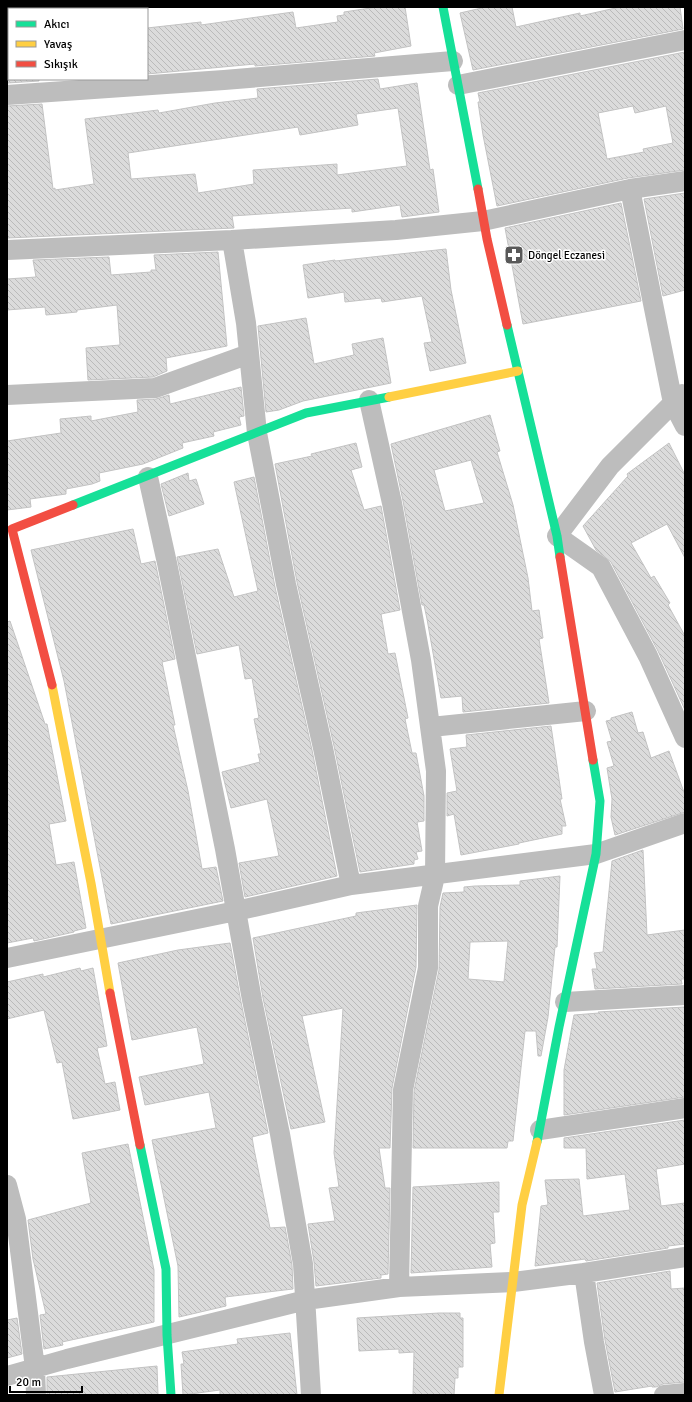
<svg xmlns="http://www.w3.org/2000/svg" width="692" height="1402" viewBox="0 0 692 1402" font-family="Signika,sans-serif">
<defs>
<pattern id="building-back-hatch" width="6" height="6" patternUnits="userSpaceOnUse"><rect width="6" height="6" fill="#dbdbdb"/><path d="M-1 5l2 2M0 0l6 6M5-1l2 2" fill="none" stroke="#bababa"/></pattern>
</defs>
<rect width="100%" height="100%" fill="#fff"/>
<!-- building -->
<path fill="url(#building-back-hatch)" stroke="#c3c3c3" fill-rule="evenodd" d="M 377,7 L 405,7 L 411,46 L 374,53 L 375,56 L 255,66 L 255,64 L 147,74 L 147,28 L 201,22 L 201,25 L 293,12 L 296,28 L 338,22 L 337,16 L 344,15 L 344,12 Z
M 486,7 L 512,7 L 516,27 L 580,13 L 580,16 L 620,7 L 680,7 L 683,29 L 473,70 L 460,13 Z
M 685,52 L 685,170 L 628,178 L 497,206 L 483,135 L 478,102 L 480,102 L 478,93 ZM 633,106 L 635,113 L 666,106 L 673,143 L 643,149 L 644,152 L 607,159 L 598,113 Z
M 7,79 L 39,79 L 39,81 L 7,83 Z
M 378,79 L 380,89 L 417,83 L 430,170 L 433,169 L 439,212 L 402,217 L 400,205 L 352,212 L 352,208 L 232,216 L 234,228 L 7,238 L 7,106 L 42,104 L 53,189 L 55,188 L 55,190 L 94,184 L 85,119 L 158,110 L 159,113 L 215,103 L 258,98 L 257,89 ZM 398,108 L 407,166 L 337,175 L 337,164 L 253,170 L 254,184 L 198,193 L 195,174 L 131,179 L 128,153 L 298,127 L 300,135 L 358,125 L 356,114 Z
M 685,193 L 685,290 L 663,296 L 644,199 Z
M 621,203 L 641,301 L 523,324 L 505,228 Z
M 446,249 L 451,290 L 466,363 L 430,371 L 424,343 L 432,342 L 422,296 L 382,302 L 381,298 L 345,302 L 344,292 L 308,298 L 303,265 L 335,260 L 335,261 Z
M 218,252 L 227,346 L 166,358 L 167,371 L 153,377 L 88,380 L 86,348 L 120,345 L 117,305 L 77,310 L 77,312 L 46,315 L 45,307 L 7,310 L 7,279 L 36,277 L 33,260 L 109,257 L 111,275 L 151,272 L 151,270 L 156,270 L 154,255 Z
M 306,318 L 314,364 L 354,355 L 352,344 L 383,338 L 391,383 L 303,401 L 279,410 L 266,412 L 258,326 Z
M 241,387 L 244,416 L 239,417 L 241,425 L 213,432 L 214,436 L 182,443 L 183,448 L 143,464 L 99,473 L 100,481 L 92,484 L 66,489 L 66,494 L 30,499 L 31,507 L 7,510 L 7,441 L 61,433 L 60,419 L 91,416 L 91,421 L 138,412 L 137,400 L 156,399 L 169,395 L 170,404 Z
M 490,415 L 500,451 L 497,452 L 513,505 L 528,578 L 532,611 L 539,610 L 543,638 L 539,639 L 549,703 L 463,712 L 462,696 L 441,698 L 427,619 L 424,605 L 422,605 L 403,501 L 391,444 ZM 471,460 L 484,503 L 445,511 L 434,470 Z
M 356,443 L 362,467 L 351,470 L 364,510 L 381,506 L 400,610 L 381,614 L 388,654 L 395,653 L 408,718 L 405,719 L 412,753 L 416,753 L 424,796 L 424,821 L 417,822 L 422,851 L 416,852 L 418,859 L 414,860 L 414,864 L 360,872 L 334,746 L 297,582 L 275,464 L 312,456 L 311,454 Z
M 669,443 L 685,475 L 685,558 L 667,524 L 631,543 L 651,578 L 654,576 L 670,603 L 668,605 L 685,636 L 685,710 L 658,651 L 611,562 L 596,550 L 583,526 L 628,476 L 627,474 Z
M 188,473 L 189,481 L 196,479 L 204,504 L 169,516 L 161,484 Z
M 254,477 L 275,587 L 312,750 L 337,876 L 245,897 L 239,863 L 279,856 L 267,799 L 231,808 L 222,772 L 260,762 L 258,754 L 261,754 L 254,719 L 259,718 L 252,678 L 245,679 L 239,645 L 197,654 L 177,557 L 218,549 L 234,597 L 258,591 L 234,482 Z
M 133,529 L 141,564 L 155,561 L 175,659 L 162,662 L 175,725 L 173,725 L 188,791 L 202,869 L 216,867 L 223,901 L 111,924 L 64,681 L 31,550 Z
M 10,621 L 45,724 L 47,724 L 66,821 L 49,824 L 56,865 L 74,862 L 86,928 L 74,931 L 74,932 L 34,941 L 33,938 L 7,943 L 7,622 Z
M 632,712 L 638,733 L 643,732 L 651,758 L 669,751 L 685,795 L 685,812 L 615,835 L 611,817 L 612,799 L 607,768 L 614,766 L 607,742 L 612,741 L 606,721 L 611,720 L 611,718 Z
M 551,726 L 562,799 L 560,799 L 566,826 L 562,826 L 562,834 L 519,843 L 519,844 L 461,855 L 454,814 L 447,816 L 447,793 L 457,791 L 450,749 L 467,747 L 466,735 Z
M 643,850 L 647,935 L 685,930 L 685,979 L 681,979 L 682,984 L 595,989 L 592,969 L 597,969 L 594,953 L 603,952 L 612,861 Z
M 560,876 L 557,947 L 555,947 L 548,1017 L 541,1056 L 538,1056 L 536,1031 L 525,1031 L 513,1141 L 508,1141 L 507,1148 L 413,1148 L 414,1091 L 439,970 L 440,907 L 443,893 L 464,892 L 464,887 L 475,886 L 520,885 L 520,881 ZM 508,941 L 504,982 L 468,979 L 470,942 Z
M 417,905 L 416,967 L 392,1088 L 390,1148 L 379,1148 L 385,1188 L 390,1188 L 388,1274 L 381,1275 L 381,1278 L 316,1286 L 314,1262 L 308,1224 L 335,1221 L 329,1188 L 339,1187 L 334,1153 L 343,1008 L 302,1016 L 325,1122 L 291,1129 L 263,998 L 253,938 L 356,916 L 356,913 Z
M 230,943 L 241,1002 L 268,1133 L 252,1137 L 254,1149 L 270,1228 L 285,1227 L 292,1265 L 293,1289 L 225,1297 L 226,1306 L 179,1317 L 178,1266 L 152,1140 L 216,1128 L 209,1092 L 145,1105 L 139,1077 L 204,1064 L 197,1027 L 132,1040 L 118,963 L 178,950 Z
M 80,968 L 81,971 L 93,968 L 107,1046 L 97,1048 L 105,1084 L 115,1082 L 120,1110 L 73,1119 L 62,1062 L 57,1063 L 44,1010 L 7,1019 L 7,982 L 43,974 L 43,977 Z
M 685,1007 L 685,1097 L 564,1115 L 564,1070 L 574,1015 L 599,1013 L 598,1012 Z
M 685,1120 L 685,1164 L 656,1169 L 661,1206 L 685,1203 L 685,1244 L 668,1246 L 668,1248 L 586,1261 L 585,1259 L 535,1266 L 541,1206 L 548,1205 L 545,1180 L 579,1179 L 583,1216 L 630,1210 L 625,1174 L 587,1179 L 586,1148 L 564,1148 L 564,1138 Z
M 128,1144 L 154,1270 L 154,1322 L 62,1342 L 63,1345 L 44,1349 L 40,1315 L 46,1314 L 33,1259 L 28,1220 L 91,1203 L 82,1153 Z
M 499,1182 L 499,1212 L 493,1212 L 495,1243 L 490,1244 L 492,1267 L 411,1273 L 413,1187 Z
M 670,1271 L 671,1289 L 685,1288 L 685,1382 L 663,1384 L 656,1387 L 652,1387 L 652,1386 L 615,1392 L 605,1340 L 597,1283 Z
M 439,1313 L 460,1313 L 460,1318 L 463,1318 L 463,1367 L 458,1367 L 458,1378 L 455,1378 L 454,1395 L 413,1395 L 414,1352 L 399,1353 L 399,1349 L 359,1351 L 357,1318 Z
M 17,1318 L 22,1354 L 7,1358 L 7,1320 Z
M 290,1333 L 297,1395 L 220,1395 L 220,1390 L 183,1395 L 181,1364 L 184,1364 L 182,1352 L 238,1344 L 237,1339 Z
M 157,1366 L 158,1395 L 47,1395 L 47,1377 Z"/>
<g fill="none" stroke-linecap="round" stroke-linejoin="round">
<!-- street -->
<path stroke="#bdbdbd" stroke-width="20" d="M 458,85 L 685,40
M 7,95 L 224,80 L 453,61
M 630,189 L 685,181
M 7,250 L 232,240
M 682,394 L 610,466 L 557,536 L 601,567 L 648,656 L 685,738
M 7,395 L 155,388 L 249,354
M 369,400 L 392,503 L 421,660 L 436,771 L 435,876 L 428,906 L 428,968 L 403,1090 L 399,1287
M 148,477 L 167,563 L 225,849 L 252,1000 L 280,1134 L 303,1264 L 311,1395
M 431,727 L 586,711
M 351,885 L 323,748 L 286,584 L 257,433 L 246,323 L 232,240 L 396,230 L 483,221 L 630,189 L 673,403 L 685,426
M 7,958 L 236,911 L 351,885 L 596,854 L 685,823
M 565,1002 L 685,995
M 540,1130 L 685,1108
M 7,1185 L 16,1219 L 35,1368 L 36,1395
M 584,1273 L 685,1257
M 7,1376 L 67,1359 L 306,1300 L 399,1287 L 513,1282 L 584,1273 L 594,1342 L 604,1395
M 664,1395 L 685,1393"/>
<!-- fast -->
<path stroke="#16e098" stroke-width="9" d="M 443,7 L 478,189
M 507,325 L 557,536 L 560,557
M 73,505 L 306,413 L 389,397
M 537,1142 L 559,1027 L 596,854 L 600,801 L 593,760
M 140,1145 L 166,1269 L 167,1335 L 171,1395"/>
<!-- slow -->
<path stroke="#ffcf43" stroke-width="9" d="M 389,397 L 518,371
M 52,685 L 91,883 L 110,993
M 499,1395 L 522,1205 L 537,1142"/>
<!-- jam -->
<path stroke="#f24e42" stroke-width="9" d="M 478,189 L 487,239 L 507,325
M 560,557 L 593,760
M 52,685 L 12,529 L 73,505
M 110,993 L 140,1145"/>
</g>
<!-- icons -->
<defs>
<g id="pharmacy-square" transform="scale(1)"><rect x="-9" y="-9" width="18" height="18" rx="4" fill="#595959" stroke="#fff"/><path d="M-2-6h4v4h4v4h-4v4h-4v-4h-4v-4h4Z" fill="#fff"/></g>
</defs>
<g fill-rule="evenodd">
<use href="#pharmacy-square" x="514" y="255"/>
</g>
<g text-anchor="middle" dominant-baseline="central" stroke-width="3" stroke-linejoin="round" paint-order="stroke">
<!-- poi labels -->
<g font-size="11" fill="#000" stroke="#fff" text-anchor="start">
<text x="528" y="255">Döngel Eczanesi</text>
</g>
</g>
<!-- border -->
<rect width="692" height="1402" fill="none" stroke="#000000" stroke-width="16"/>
<!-- legend -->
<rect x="8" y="8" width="140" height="72" fill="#ffffff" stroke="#999999"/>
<rect x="16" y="21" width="20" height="6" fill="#16e098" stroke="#999999"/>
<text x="44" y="28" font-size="12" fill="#000000">Akıcı</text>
<rect x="16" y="41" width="20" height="6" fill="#ffcf43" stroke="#999999"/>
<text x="44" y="48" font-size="12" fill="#000000">Yavaş</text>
<rect x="16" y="61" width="20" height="6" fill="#f24e42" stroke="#999999"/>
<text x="44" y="68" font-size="12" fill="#000000">Sıkışık</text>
<!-- scale -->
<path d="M10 1386v6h72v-6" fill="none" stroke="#000000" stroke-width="2"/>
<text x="16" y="1386" font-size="12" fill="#000000" stroke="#ffffff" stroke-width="3" paint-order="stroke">20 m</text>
</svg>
